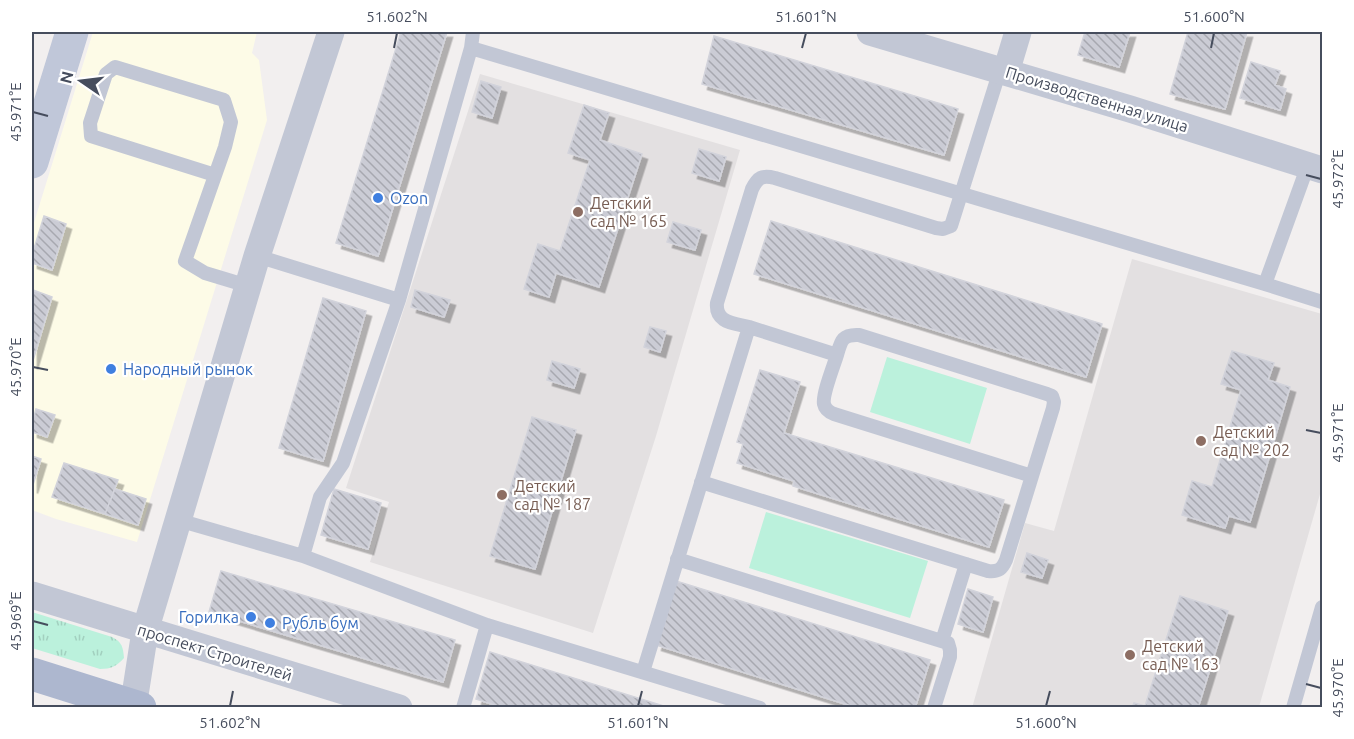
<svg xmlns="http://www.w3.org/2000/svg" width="1354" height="739" viewBox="0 0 1354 739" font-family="Ubuntu,sans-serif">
<defs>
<pattern id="grass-tufts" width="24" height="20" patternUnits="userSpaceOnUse" patternTransform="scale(1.5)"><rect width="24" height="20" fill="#bbf1dc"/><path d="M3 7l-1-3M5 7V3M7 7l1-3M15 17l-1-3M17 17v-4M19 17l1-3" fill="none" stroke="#a2d0bf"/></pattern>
<pattern id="building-back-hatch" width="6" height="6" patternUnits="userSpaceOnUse" patternTransform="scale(1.5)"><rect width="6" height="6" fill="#cbccd5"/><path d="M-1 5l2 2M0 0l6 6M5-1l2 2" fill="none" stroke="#a7a8b0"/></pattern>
<filter id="shadow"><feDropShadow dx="5.5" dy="5.5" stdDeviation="0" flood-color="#0004"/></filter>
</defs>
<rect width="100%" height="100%" fill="#f2efef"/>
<!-- commercial -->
<path fill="#fdfbe7" d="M 93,32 L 257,32 L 252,53 L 259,60 L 267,120 L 137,542 L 56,519 L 32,510 L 32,229 Z"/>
<!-- education -->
<path fill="#e3e0e1" d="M 480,74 L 740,150 L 656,436 L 593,633 L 370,562 L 389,502 L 346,488 Z
M 1132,259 L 1322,314 L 1322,487 L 1259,707 L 972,708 L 1025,523 L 1054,531 Z"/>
<!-- grass -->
<path fill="url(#grass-tufts)" d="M 32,612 L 112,637 C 122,642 123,647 124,658 C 117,666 111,669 100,669 L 32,648 Z"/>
<!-- park -->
<path fill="#bbf1dc" d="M 887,357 L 987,388 L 970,444 L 870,412 Z
M 766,512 L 928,561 L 910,618 L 749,568 Z"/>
<!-- building -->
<path fill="url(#building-back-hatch)" stroke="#d2d3db" stroke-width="1.5" filter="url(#shadow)" d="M 401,32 L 447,32 L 378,256 L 336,243 Z
M 1085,32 L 1130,32 L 1119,67 L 1078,55 Z
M 1188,32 L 1247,32 L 1225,109 L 1170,94 Z
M 714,36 L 958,109 L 944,155 L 702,84 Z
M 1251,62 L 1280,71 L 1275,85 L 1286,89 L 1280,110 L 1240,98 Z
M 481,81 L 501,87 L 492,118 L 472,112 Z
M 584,105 L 609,113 L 600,140 L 642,154 L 599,287 L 556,273 L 549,297 L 524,289 L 538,244 L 560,251 L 590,160 L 568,153 Z
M 699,149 L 726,157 L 719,181 L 692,173 Z
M 44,216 L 66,224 L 52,270 L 32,263 L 32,255 Z
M 771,221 L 1102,324 L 1086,377 L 754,274 Z
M 673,222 L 701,230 L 695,250 L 667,242 Z
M 33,290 L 52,297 L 32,364 L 32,294 Z
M 415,290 L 450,300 L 444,317 L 411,307 Z
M 323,298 L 366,311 L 323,461 L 279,448 Z
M 650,327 L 666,331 L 660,352 L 644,347 Z
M 1232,351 L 1274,363 L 1268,380 L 1290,387 L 1250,522 L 1229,516 L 1225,528 L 1182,515 L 1192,481 L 1212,487 L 1241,390 L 1221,384 Z
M 552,361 L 580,369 L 574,388 L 547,380 Z
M 760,370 L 800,382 L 784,433 L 1004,500 L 989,547 L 793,486 L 794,481 L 737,463 L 743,444 L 737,442 Z
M 36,409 L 55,415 L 47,437 L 32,432 L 32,423 Z
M 532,417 L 576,430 L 535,569 L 490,556 Z
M 32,456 L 41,459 L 32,488 Z
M 64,463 L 118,480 L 105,514 L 52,497 Z
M 115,489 L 146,499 L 138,525 L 105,514 Z
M 334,489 L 381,503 L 368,549 L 321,535 Z
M 1027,553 L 1048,560 L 1042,578 L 1021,572 Z
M 221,571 L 455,640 L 443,682 L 209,612 Z
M 676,581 L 930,660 L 915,708 L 858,708 L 656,645 Z
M 968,589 L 993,597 L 983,632 L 958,624 Z
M 1180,596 L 1228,611 L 1198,708 L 1132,708 L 1134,703 L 1145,706 Z
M 490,652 L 670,708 L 504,708 L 476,699 Z"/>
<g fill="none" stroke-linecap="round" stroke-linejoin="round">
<!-- lane -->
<path stroke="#c2c7d5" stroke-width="14" d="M 471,48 L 1265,284
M 1308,165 L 1265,284 L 1322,302
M 215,175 L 91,136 L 90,123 L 106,74 L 115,67 L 224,100 L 231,122 L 225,147 L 185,261 L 205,273 L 248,286
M 257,256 L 399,300
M 837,355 C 834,365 822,395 824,404 C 825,409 829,412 834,414 L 1032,476
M 701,482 L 988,571 C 999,572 1002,569 1006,560 L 1053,408 L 1054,402 L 1052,396 L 1047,394 L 859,335 C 842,334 841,341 837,355 L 749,327
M 178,520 L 303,556 L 487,625 L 760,708
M 303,556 L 320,497 L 343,463 L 399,300 L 471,48 L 473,32
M 677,559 L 948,643 L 950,650 L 950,657 L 934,708
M 942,641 L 966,564
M 643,672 L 749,327 C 734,323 715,323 717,303 L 752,189 C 758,177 762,175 775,178 L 936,228 L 943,229 L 951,226 L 1000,70
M 463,708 L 487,625
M 1293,708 L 1322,607"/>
<!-- street -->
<path stroke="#c2c7d5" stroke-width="27" d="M 870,32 L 1130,109 L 1322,170
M 1006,72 L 1018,32
M 32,595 L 399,708
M 133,708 L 145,631 L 257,256 L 331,32"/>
<!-- secondary -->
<path stroke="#c0c7d9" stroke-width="33" d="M 32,162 L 72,32"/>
<!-- primary -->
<path stroke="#adb7cf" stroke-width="33" d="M 32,674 L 140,708"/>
</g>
<!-- ticks -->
<path fill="none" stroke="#464d5d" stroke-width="2" d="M 394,48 L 397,33M 802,48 L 806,33M 1211,48 L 1214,33M 33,112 L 48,116M 1306,175 L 1321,179M 33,367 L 48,370M 1306,430 L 1321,433M 33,621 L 48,625M 1306,684 L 1321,688M 230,706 L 233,691M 638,706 L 642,691M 1046,706 L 1050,691"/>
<!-- markers -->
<g fill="#3f7fe0" stroke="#fff" stroke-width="2">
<circle cx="378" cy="198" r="6"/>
<circle cx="111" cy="369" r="6"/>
<circle cx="251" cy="617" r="6"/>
<circle cx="270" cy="623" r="6"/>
</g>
<g fill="#8d6e63" stroke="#fff" stroke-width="2">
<circle cx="578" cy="212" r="6"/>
<circle cx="1201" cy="441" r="6"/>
<circle cx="502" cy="495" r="6"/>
<circle cx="1130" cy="655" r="6"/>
</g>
<g text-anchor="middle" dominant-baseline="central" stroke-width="4.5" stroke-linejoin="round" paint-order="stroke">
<!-- street labels -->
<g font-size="16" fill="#464d5d" stroke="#fff">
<text transform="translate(1097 99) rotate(17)">Производственная улица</text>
<text transform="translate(215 652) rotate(17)">проспект Строителей</text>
</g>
<!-- shop labels -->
<g font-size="16" fill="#366cbe" stroke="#fff" text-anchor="start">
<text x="390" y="198">Ozon</text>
<text x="123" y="369">Народный рынок</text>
<text x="239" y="617" text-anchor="end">Горилка</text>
<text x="282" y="623">Рубль бум</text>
</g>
<!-- education labels -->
<g font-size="16" fill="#785e54" stroke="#fff" text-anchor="start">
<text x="590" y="203">Детский<tspan x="590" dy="18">сад № 165</tspan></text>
<text x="1213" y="432">Детский<tspan x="1213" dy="18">сад № 202</tspan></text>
<text x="514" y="486">Детский<tspan x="514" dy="18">сад № 187</tspan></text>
<text x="1142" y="646">Детский<tspan x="1142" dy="18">сад № 163</tspan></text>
</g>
</g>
<!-- border -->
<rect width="1354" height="739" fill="none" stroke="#ffffff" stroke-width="66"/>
<!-- north arrow -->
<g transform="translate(81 81) rotate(284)" stroke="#ffffff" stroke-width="4.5" paint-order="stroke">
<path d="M0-4.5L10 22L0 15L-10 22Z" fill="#464d5d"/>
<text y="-9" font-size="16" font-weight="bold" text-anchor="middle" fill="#464d5d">N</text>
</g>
<rect x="33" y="33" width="1288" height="673" fill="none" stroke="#464d5d" stroke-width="2"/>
<g font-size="15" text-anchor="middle" fill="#464d5d">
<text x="397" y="22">51.602°N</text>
<text x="806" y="22">51.601°N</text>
<text x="1214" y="22">51.600°N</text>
<text transform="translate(16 112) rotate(-90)" y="5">45.971°E</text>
<text transform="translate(1338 179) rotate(-90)" y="5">45.972°E</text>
<text transform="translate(16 367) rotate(-90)" y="5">45.970°E</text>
<text transform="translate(1338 433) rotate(-90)" y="5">45.971°E</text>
<text transform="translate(16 621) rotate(-90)" y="5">45.969°E</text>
<text transform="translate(1338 688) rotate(-90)" y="5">45.970°E</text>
<text x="230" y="728">51.602°N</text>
<text x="638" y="728">51.601°N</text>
<text x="1046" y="728">51.600°N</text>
</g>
</svg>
